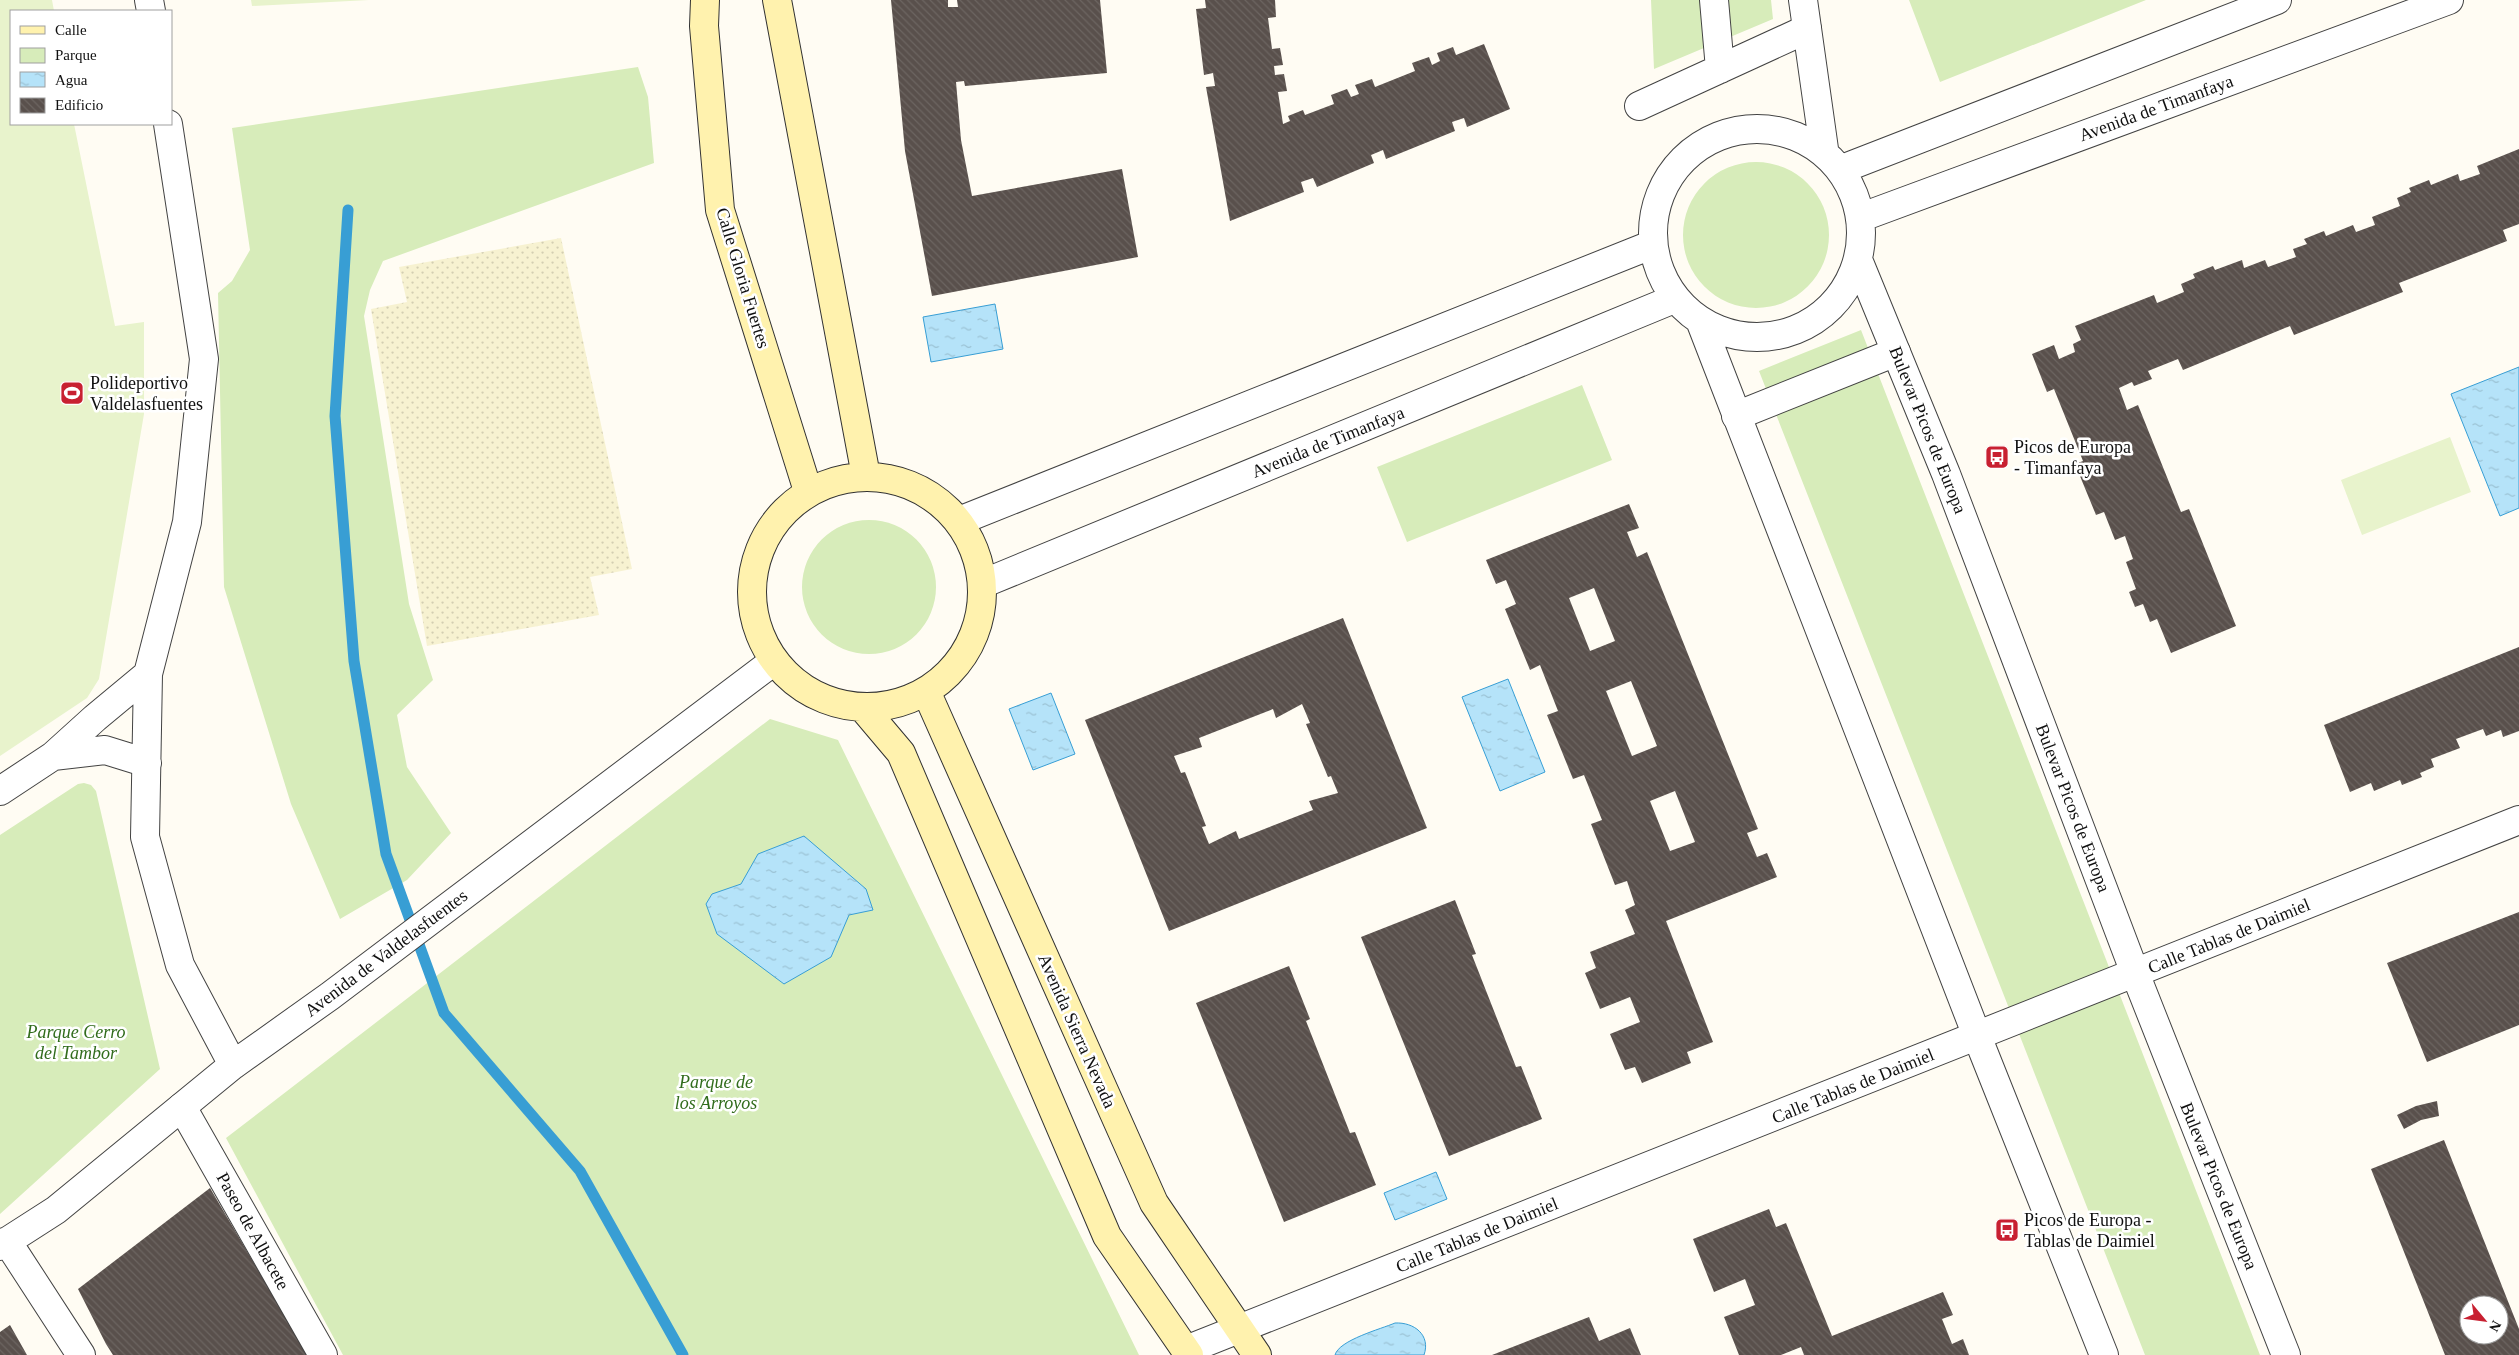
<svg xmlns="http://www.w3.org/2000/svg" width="2519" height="1355" viewBox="0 0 2519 1355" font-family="'Times New Roman',serif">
<defs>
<pattern id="farmland-dots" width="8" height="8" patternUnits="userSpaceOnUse" patternTransform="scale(1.25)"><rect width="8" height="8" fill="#f7f2d1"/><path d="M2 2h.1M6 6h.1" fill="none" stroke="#d3ceb2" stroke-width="1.8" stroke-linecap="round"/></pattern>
<pattern id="water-ripples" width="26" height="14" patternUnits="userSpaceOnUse" patternTransform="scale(1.25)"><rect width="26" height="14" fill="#b5e3f9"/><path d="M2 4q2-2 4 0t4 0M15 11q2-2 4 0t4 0" fill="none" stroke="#9bc2d4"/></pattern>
<pattern id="building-back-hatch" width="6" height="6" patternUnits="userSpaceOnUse" patternTransform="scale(1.25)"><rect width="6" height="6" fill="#59504c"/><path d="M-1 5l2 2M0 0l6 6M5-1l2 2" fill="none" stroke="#6c6561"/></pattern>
</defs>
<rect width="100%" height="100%" fill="#fffcf3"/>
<!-- farmland -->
<path fill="url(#farmland-dots)" d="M 561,238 L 632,569 L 590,577 L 599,615 L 427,646 L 371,309 L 407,302 L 399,267 Z"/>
<!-- green -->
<path fill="#d7ecba" d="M 1651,0 L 1771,0 L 1773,19 L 1654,69 Z
M 1909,0 L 2146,0 L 1940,82 Z
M 638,67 L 648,97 L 654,163 L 383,261 L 370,290 L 364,316 L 409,604 L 433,680 L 397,715 L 407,767 L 451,833 L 407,880 L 340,919 L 291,804 L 224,587 L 218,293 L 232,281 L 250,250 L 232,128 Z
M1683 235a73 73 0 1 1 146 0a73 73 0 1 1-146 0Z
M 1861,330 L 2260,1355 L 2145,1355 L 1759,371 Z
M 1582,385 L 1612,460 L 1407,542 L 1377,467 Z
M802 587a67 67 0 1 1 134 0a67 67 0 1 1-134 0Z
M 770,719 L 838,740 L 1139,1355 L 343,1355 L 226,1138 Z
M 84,783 L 91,785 L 96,791 L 160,1069 L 0,1214 L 0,835 L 78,784 Z"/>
<!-- pitch -->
<path fill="#e8f3cc" d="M 0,0 L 52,0 L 54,11 L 11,11 L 11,124 L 74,124 L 115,326 L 144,322 L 144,414 L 99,679 L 87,698 L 0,756 Z
M 251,0 L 369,0 L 252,6 Z
M 2450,437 L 2471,492 L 2362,535 L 2341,480 Z"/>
<!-- water -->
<path fill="url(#water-ripples)" stroke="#389ed4" d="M 995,304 L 1003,349 L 931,362 L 923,317 Z
M 2519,367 L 2519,508 L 2500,516 L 2451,394 Z
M 1508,679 L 1545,772 L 1500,791 L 1462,697 Z
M 1051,693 L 1075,754 L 1033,770 L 1009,709 Z
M 804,836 L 866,889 L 873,910 L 849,915 L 831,957 L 784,984 L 717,934 L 706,904 L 712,894 L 741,884 L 758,854 Z
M 1436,1172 L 1447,1199 L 1395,1220 L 1384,1193 Z
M 1395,1323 C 1414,1322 1431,1335 1424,1355 L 1335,1355 C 1339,1340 1381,1329 1395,1323 Z"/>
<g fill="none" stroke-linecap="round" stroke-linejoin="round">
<!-- stream -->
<path stroke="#389ed4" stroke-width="11" d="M 348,210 L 335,416 L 354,661 L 386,854 L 444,1013 L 580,1171 L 683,1355"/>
</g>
<!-- building -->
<path fill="url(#building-back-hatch)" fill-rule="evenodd" d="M 891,0 L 948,0 L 948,7 L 958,7 L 957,0 L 1100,0 L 1107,73 L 965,86 L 964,81 L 956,82 L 961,140 L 972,196 L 1122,169 L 1138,257 L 932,296 L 905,151 Z
M 1205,0 L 1275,0 L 1276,17 L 1268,18 L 1272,49 L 1280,48 L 1283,65 L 1274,66 L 1275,75 L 1284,74 L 1287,91 L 1278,92 L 1283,124 L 1290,121 L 1288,116 L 1303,110 L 1305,115 L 1334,104 L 1331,95 L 1347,89 L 1351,97 L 1359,94 L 1355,85 L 1372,79 L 1375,87 L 1415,71 L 1412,63 L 1429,57 L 1432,65 L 1440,61 L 1437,53 L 1453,47 L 1456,55 L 1484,44 L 1510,109 L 1467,127 L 1464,118 L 1452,122 L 1455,131 L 1386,159 L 1383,150 L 1371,155 L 1374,163 L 1317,187 L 1313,178 L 1301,182 L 1304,192 L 1230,221 L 1206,87 L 1215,86 L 1213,73 L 1204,75 L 1196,9 L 1206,8 Z
M 2519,149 L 2519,224 L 2503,230 L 2507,241 L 2399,283 L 2403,292 L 2294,335 L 2290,326 L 2183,370 L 2178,359 L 2148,371 L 2152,379 L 2134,386 L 2132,382 L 2119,388 L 2127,410 L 2138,405 L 2181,512 L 2189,509 L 2236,626 L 2171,653 L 2157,619 L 2150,622 L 2143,604 L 2135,607 L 2129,592 L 2136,589 L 2126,562 L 2133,559 L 2125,536 L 2115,540 L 2104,512 L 2096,515 L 2075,464 L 2083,461 L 2054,389 L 2047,392 L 2032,354 L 2054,345 L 2059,359 L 2075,352 L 2073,344 L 2081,340 L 2075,326 L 2154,295 L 2157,303 L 2184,292 L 2181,284 L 2195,278 L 2193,274 L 2213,266 L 2215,270 L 2242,260 L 2244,268 L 2265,260 L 2268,267 L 2296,257 L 2293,249 L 2307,244 L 2304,239 L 2324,231 L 2326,236 L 2353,225 L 2356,232 L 2375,225 L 2372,217 L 2400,206 L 2397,198 L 2411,192 L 2409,188 L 2429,180 L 2431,185 L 2458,174 L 2460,181 L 2480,174 L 2477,166 Z
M 1629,504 L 1639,528 L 1627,532 L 1637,557 L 1647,552 L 1758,829 L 1747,833 L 1757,857 L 1767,853 L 1777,877 L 1666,921 L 1713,1042 L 1687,1052 L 1691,1063 L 1642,1083 L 1635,1067 L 1625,1070 L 1610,1034 L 1640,1022 L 1630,997 L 1600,1009 L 1585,973 L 1596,968 L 1590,952 L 1635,934 L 1625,910 L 1635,905 L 1627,881 L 1615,885 L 1591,824 L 1602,820 L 1584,775 L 1573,779 L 1547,715 L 1558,711 L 1540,665 L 1530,670 L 1505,609 L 1516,604 L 1506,580 L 1496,584 L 1486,560 ZM 1594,588 L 1615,641 L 1590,651 L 1569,598 ZM 1631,681 L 1657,746 L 1632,756 L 1606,691 ZM 1675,791 L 1695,842 L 1670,851 L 1650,801 Z
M 1343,618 L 1427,828 L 1169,931 L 1085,720 ZM 1302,704 L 1310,723 L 1306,724 L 1328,777 L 1331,776 L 1338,793 L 1309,801 L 1313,810 L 1239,839 L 1236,831 L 1209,844 L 1202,827 L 1206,826 L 1185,772 L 1181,773 L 1174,756 L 1202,747 L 1199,738 L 1273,709 L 1276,718 Z
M 2519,647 L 2519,731 L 2503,737 L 2501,730 L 2486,736 L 2483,729 L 2456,739 L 2460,748 L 2431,759 L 2434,767 L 2420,773 L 2422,777 L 2402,785 L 2400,780 L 2374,791 L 2371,783 L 2350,792 L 2324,725 Z
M 1455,900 L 1476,954 L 1472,955 L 1516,1067 L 1521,1066 L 1542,1119 L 1449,1156 L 1361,937 Z
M 2519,912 L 2519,1025 L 2427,1062 L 2387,963 Z
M 1289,966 L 1310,1019 L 1306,1021 L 1350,1133 L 1355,1132 L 1376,1185 L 1284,1222 L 1196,1003 Z
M 2437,1101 L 2439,1116 L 2421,1120 L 2404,1129 L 2397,1115 L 2416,1106 Z
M 2444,1140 L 2519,1329 L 2519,1355 L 2445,1355 L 2371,1169 ZM 2469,1305 L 2499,1305 L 2499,1335 L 2469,1335 Z
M 210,1188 L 308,1355 L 113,1355 L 106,1344 L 78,1289 Z
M 1769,1209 L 1776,1227 L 1786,1223 L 1832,1336 L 1943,1292 L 1953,1315 L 1942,1319 L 1952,1344 L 1963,1339 L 1969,1355 L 1804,1355 L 1801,1347 L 1781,1355 L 1739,1355 L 1724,1317 L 1755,1305 L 1745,1279 L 1714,1292 L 1693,1239 Z
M 1589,1317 L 1599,1341 L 1630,1328 L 1641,1355 L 1492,1355 Z
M 10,1325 L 27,1355 L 0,1355 L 0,1332 Z"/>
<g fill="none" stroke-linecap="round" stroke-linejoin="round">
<!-- pedestrian casing -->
<g stroke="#434343" stroke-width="30">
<path id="pedestrian" d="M 1714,0 L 1720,69
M 1639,106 L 1807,29
M 1736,416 L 1896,352
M 182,1107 L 323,1355
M 1186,1350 L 2519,820"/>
</g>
<!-- minor casing -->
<g stroke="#434343" stroke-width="30">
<path id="minor" d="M 149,0 L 151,11
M 1803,0 L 1824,149
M 168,124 L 204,359 L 187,522 L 148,674 L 145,837 L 180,965 L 233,1065
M1653 233a104 104 0 1 1 208 0a104 104 0 1 1-208 0Z
M 1842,169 L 2277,0
M 1862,217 L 2449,0
M 1859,262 L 1946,474 L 2135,973 L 2286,1355
M 1701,323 L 1977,1036 L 2104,1355
M 959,521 L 1651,245
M 982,584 L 1674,299
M 53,756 L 105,750 L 147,763
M 0,791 L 53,756 L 95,718 L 148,674
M 7,1241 L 81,1355
M 0,1246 L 56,1210 L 233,1065 L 330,996 L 774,661"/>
</g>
<!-- secondary casing -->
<g stroke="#323232" stroke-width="30">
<path id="secondary" d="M 705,0 L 704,26 L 720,210 L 808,491
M 777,0 L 866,476
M752 592a115 115 0 1 1 230 0a115 115 0 1 1-230 0Z
M 926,691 L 1154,1203 L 1257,1355
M 863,708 L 901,753 L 1107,1236 L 1189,1355"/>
</g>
<!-- pedestrian -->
<use href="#pedestrian" stroke="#fff" stroke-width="28"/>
<!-- minor -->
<use href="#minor" stroke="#fff" stroke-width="28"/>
<!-- secondary -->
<use href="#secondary" stroke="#fff2ae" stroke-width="28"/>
</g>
<!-- icons -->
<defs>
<g id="stadium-square" transform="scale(1.25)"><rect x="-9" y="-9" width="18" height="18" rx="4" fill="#c82031" stroke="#fff"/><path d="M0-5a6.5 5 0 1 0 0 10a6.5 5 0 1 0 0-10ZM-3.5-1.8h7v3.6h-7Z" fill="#fff"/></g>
<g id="bus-square" transform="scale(1.25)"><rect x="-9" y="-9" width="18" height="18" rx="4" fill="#c82031" stroke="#fff"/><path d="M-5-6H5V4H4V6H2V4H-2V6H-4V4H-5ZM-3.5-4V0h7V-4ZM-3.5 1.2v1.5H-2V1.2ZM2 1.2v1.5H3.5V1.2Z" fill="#fff"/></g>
</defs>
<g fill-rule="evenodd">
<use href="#stadium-square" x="72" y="393"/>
<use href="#bus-square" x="1997" y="457"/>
<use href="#bus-square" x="2007" y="1230"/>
</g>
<g text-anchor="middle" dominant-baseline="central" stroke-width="5" stroke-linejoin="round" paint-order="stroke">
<!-- street labels -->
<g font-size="18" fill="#101010" stroke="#fff">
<text transform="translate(2156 108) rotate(-20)">Avenida de Timanfaya</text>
<text transform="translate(743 278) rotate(73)">Calle Gloria Fuertes</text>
<text transform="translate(1928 430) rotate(68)">Bulevar Picos de Europa</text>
<text transform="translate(1328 442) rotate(-22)">Avenida de Timanfaya</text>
<text transform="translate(2073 808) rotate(69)">Bulevar Picos de Europa</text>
<text transform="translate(2229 936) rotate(-22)">Calle Tablas de Daimiel</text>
<text transform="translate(386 953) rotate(-37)">Avenida de Valdelasfuentes</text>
<text transform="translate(1077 1031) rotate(66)">Avenida Sierra Nevada</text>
<text transform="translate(1853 1086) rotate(-22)">Calle Tablas de Daimiel</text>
<text transform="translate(2219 1186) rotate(68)">Bulevar Picos de Europa</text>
<text transform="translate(253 1231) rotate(61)">Paseo de Albacete</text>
<text transform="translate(1477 1235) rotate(-22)">Calle Tablas de Daimiel</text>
</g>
<!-- poi labels -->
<g font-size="18" fill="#101010" stroke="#fff" text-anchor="start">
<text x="90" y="383">Polideportivo<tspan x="90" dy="21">Valdelasfuentes</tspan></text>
<text x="2014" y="447">Picos de Europa<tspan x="2014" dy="21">- Timanfaya</tspan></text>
<text x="2024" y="1220">Picos de Europa -<tspan x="2024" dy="21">Tablas de Daimiel</tspan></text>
</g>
<!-- park labels -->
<g font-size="18" font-style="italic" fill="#316c1c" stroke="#fff">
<text x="76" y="1032">Parque Cerro<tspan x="76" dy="21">del Tambor</tspan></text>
<text x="716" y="1082">Parque de<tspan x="716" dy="21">los Arroyos</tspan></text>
</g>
</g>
<!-- legend -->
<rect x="10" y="10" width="162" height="115" fill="#ffffff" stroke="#9f9f9f"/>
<rect x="20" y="26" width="25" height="8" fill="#fff2ae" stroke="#9f9f9f"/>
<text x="55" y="35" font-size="15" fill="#101010">Calle</text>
<rect x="20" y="48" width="25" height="15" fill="#d7ecba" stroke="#9f9f9f"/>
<text x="55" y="60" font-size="15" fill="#101010">Parque</text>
<rect x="20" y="72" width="25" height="15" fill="url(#water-ripples)" stroke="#9f9f9f"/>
<text x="55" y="85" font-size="15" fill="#101010">Agua</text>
<rect x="20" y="98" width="25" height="15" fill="url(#building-back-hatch)" stroke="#9f9f9f"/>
<text x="55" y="110" font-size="15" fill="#101010">Edificio</text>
<!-- north arrow -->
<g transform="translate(2484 1320) rotate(119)"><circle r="24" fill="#ffffff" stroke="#9f9f9f"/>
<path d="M0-4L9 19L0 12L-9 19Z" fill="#c82031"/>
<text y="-8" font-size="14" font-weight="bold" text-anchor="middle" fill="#101010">N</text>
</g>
</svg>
